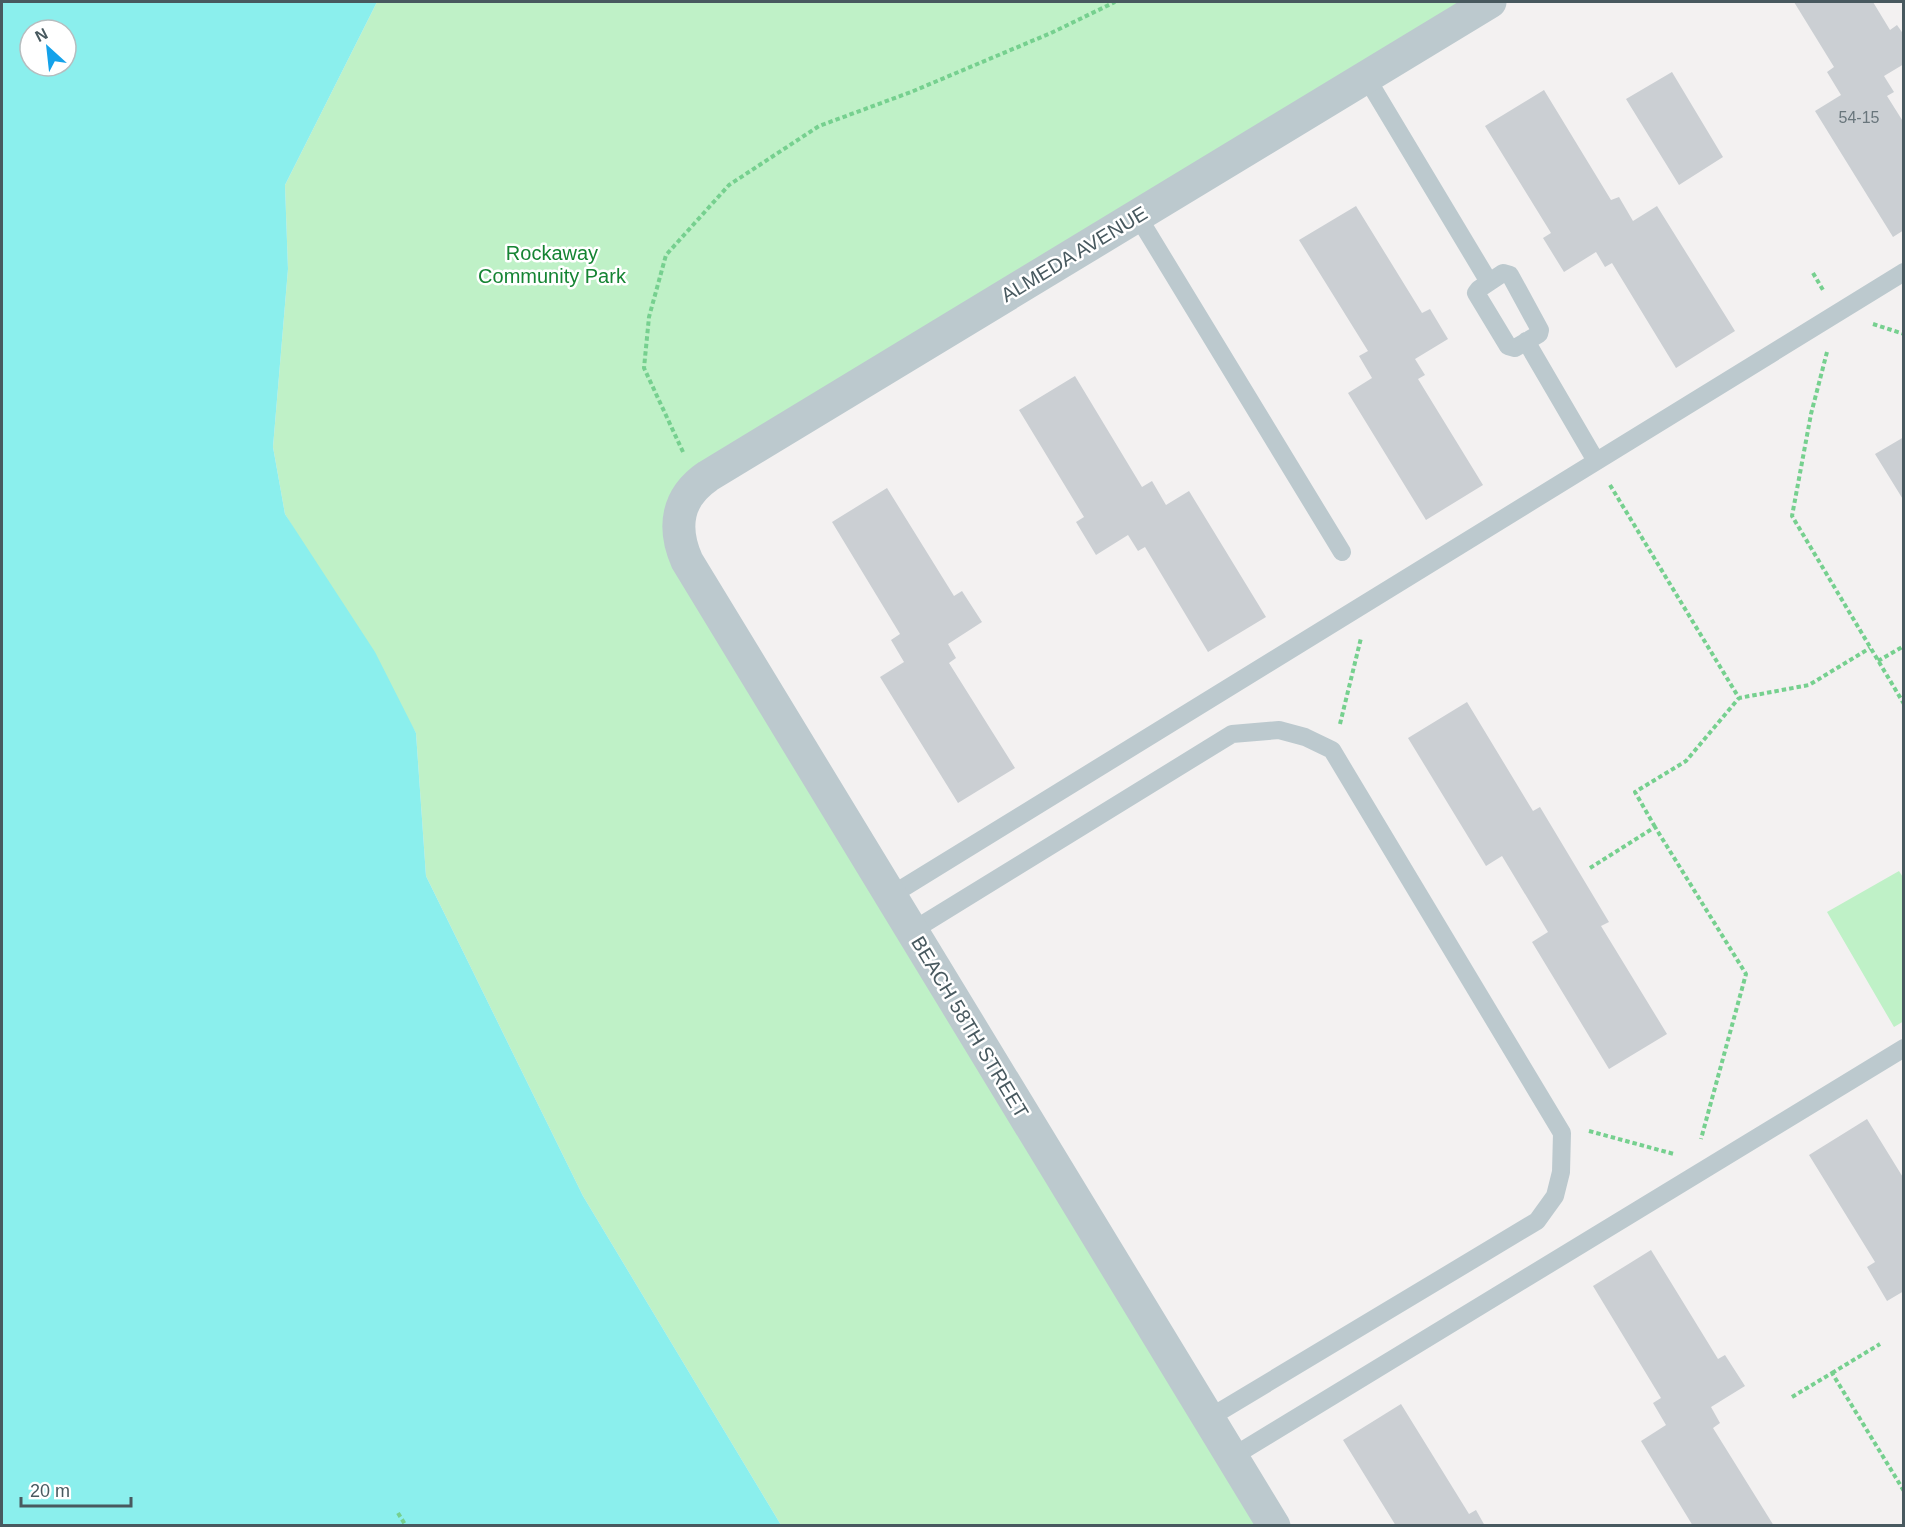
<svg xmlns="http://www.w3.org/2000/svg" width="1905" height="1527" viewBox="0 0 1905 1527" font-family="Helvetica,sans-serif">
<rect width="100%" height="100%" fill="#f3f1f1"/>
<!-- green -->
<path fill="#bff1c7" d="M 377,2 L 1490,2 L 708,476 L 679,523 L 1274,1525 L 781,1525 L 583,1196 L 426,876 L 416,733 L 285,514 L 273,447 L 288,269 L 285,185 Z
M 1899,871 L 1904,879 L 1904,1021 L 1894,1027 L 1827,912 Z"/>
<!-- water -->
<path fill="#8befed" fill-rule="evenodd" d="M 2,2 L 377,2 L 285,185 L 288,269 L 273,447 L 285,514 L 375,652 L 416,733 L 426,876 L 583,1196 L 781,1525 L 2,1525 ZM 30,30 L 66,30 L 66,66 L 30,66 Z"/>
<!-- building -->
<path fill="#cbcfd3" d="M 1794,2 L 1873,2 L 1890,30 L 1897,25 L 1904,35 L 1904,64 L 1884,76 L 1894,92 L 1887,96 L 1904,123 L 1904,230 L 1893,237 L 1815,111 L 1841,95 L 1827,72 L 1834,67 Z
M 1672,72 L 1723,157 L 1679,185 L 1626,99 Z
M 1544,90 L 1611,200 L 1619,197 L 1633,221 L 1657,206 L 1735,331 L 1676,368 L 1612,263 L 1605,267 L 1596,252 L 1564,272 L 1543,238 L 1551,233 L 1485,126 Z
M 1356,206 L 1422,313 L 1430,309 L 1448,339 L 1415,359 L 1425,375 L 1418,379 L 1483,485 L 1426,520 L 1348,393 L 1372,378 L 1359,356 L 1368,351 L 1299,240 Z
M 1075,376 L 1142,487 L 1152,481 L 1166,505 L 1189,491 L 1266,617 L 1208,652 L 1145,547 L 1138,551 L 1128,535 L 1096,555 L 1076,522 L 1084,517 L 1019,410 Z
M 1904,437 L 1904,501 L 1875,454 Z
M 887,488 L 954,596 L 962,591 L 982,622 L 948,644 L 956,658 L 949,663 L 1015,768 L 958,803 L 880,677 L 904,662 L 891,640 L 900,634 L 832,522 Z
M 1467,702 L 1533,811 L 1540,807 L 1609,922 L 1601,926 L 1667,1034 L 1609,1069 L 1532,942 L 1548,932 L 1502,856 L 1486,866 L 1408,738 Z
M 1867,1119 L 1904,1179 L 1904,1291 L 1887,1301 L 1867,1267 L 1875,1262 L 1809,1155 Z
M 1651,1250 L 1718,1359 L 1725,1355 L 1745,1386 L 1711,1407 L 1720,1423 L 1713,1428 L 1774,1526 L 1693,1526 L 1641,1441 L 1666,1425 L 1653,1403 L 1661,1398 L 1593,1286 Z
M 1401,1404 L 1469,1514 L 1476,1510 L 1485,1526 L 1396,1526 L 1343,1440 Z"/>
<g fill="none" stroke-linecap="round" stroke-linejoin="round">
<!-- path -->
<path stroke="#76d08f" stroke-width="4" stroke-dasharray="4.5 3" stroke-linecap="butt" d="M 1813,273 L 1823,290
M 1873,324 L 1904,334
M 1827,352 L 1811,414 L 1792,516 L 1904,704
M 683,452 L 644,368 L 649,317 L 666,255 L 729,185 L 819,126 L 911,92 L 1051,33 L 1115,2
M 1610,485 L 1739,698 L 1809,685 L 1870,648
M 1878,661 L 1904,646
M 1340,724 L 1361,638
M 1655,827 L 1635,792 L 1686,761 L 1739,698
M 1590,868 L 1655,827 L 1746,974 L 1701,1139
M 1589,1131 L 1674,1154
M 1832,1373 L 1880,1344
M 1792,1397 L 1832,1373 L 1904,1491
M 398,1513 L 406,1526"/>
<!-- lane -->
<path stroke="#bcc9ce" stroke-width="18" d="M 1366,77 L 1489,282
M 1137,215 L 1342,552
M 1503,273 L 1510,275 L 1540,330 L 1539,334 L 1515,348 L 1508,346 L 1476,293 L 1479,289 Z
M 1526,341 L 1596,461
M 890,896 L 1904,272
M 912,931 L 1232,734 L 1279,730 L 1305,737 L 1332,750 L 1562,1133 L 1561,1172 L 1555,1196 L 1537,1221 L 1209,1418
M 1232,1457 L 1904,1048"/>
<!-- street -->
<path stroke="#bcc9ce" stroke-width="33" d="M 1274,1526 L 687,561 C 672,527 677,497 708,476 L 1490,2"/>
</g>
<g text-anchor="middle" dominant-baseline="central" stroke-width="5" stroke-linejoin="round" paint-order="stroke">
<!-- number labels -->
<g font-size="16" fill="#69767c">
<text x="1859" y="117">54-15</text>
</g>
<!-- park labels -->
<g font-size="20" fill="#158433" stroke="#fff">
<text x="552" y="253">Rockaway<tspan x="552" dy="23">Community Park</tspan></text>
</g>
<!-- street labels -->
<g font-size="20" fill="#48595f" stroke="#fff">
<text transform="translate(1074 254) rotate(-31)">ALMEDA AVENUE</text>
<text transform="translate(970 1027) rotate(59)">BEACH 58TH STREET</text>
</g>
</g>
<!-- border -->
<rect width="1905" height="1527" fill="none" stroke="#48595f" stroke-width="6"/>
<!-- north arrow -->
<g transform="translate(48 48) rotate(333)"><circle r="28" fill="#ffffff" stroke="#b6bdbf" stroke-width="1.5"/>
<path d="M0-4.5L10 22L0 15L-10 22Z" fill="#14a2ea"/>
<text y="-9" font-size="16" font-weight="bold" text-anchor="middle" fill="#48595f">N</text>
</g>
<!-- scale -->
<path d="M21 1497v9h110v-9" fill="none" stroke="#48595f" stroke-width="3"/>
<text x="30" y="1497" font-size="18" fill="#48595f" stroke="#ffffff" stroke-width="4.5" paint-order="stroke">20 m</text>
</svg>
